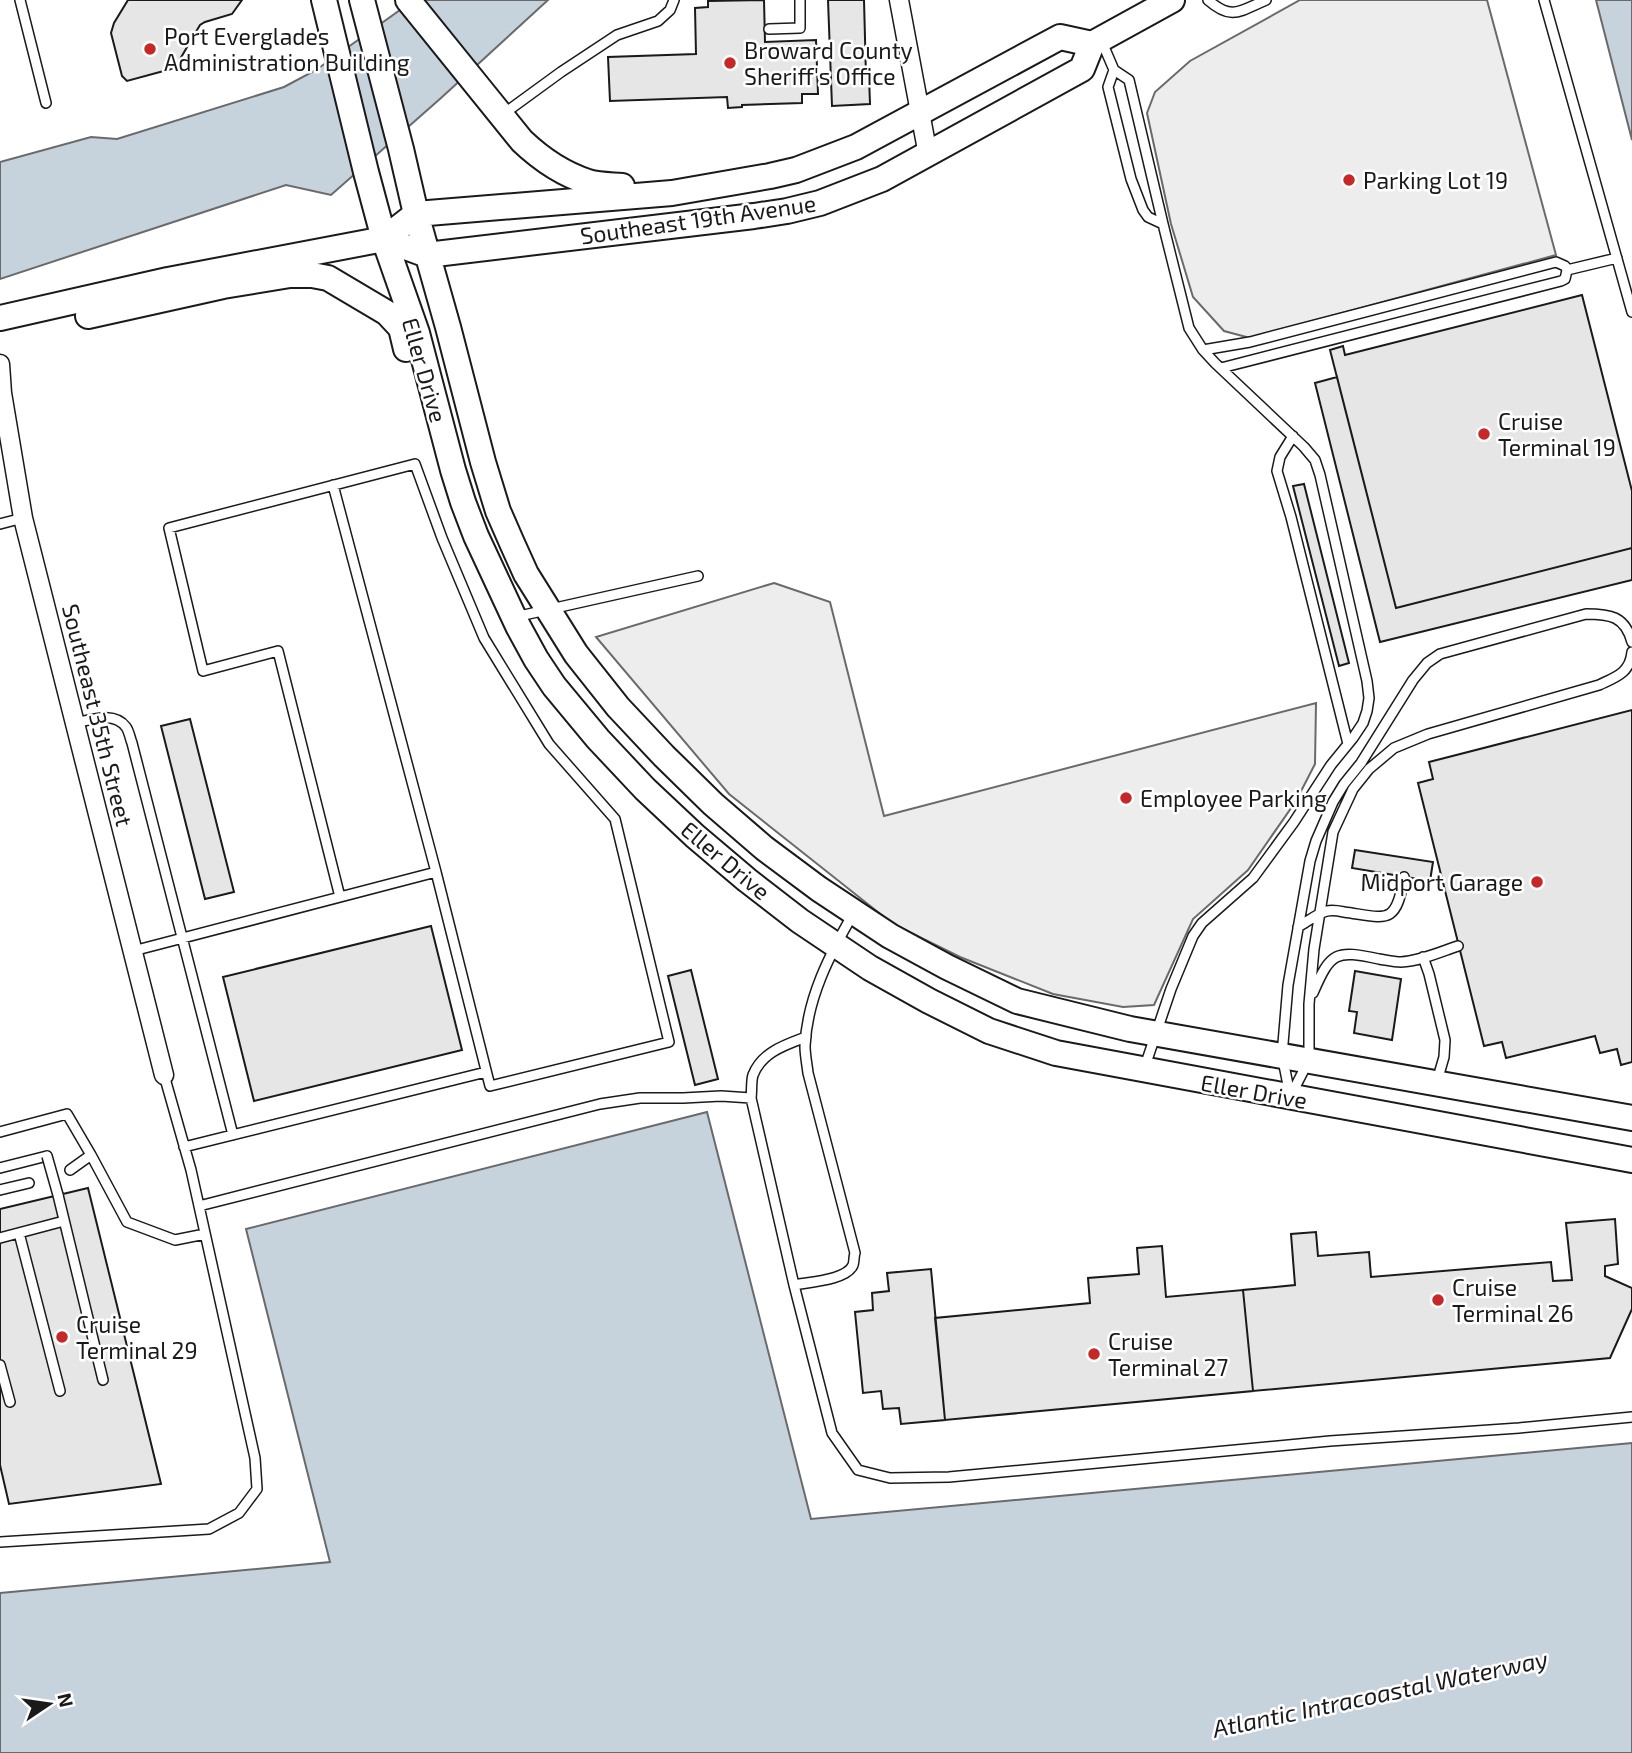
<svg xmlns="http://www.w3.org/2000/svg" width="1632" height="1753" viewBox="0 0 1632 1753" font-family="'Exo 2',sans-serif">
<rect width="100%" height="100%" fill="#fff"/>
<!-- parking -->
<path fill="#ededed" stroke="#6a6a6a" stroke-width="2" d="M 1300,0 L 1487,0 L 1556,255 L 1250,338 L 1224,331 L 1193,297 L 1171,224 L 1147,113 L 1155,92 L 1190,61 Z
M 774,583 L 830,602 L 884,816 L 1316,703 L 1315,764 L 1296,801 L 1248,870 L 1193,919 L 1154,1005 L 1123,1007 L 1053,994 L 960,957 L 893,924 L 729,794 L 596,637 Z"/>
<!-- water -->
<path fill="#c6d2dc" stroke="#6a6a6a" stroke-width="2" d="M 414,0 L 548,0 L 441,98 L 331,195 L 286,185 L 0,279 L 0,162 L 91,137 L 117,139 L 284,87 L 316,70 Z
M 1596,0 L 1632,0 L 1632,140 Z
M 707,1112 L 811,1519 L 1632,1443 L 1632,1753 L 0,1753 L 0,1593 L 330,1562 L 246,1229 Z"/>
<!-- building -->
<path fill="#e6e6e6" stroke="#1a1a1a" stroke-width="2" d="M 128,0 L 242,0 L 232,14 L 205,22 L 200,25 L 176,66 L 171,69 L 127,81 L 122,76 L 111,33 L 114,23 Z
M 764,0 L 765,42 L 816,40 L 818,94 L 802,94 L 802,103 L 742,105 L 742,107 L 728,108 L 727,97 L 610,101 L 608,57 L 696,54 L 695,8 L 708,7 L 708,1 Z
M 828,0 L 864,0 L 866,76 L 869,76 L 870,104 L 832,106 Z
M 1582,295 L 1632,491 L 1632,548 L 1396,608 L 1330,350 L 1343,346 L 1345,355 Z
M 1337,377 L 1396,608 L 1632,548 L 1632,580 L 1380,642 L 1315,383 Z
M 1304,484 L 1349,663 L 1339,666 L 1293,486 Z
M 1632,710 L 1632,1062 L 1621,1065 L 1617,1049 L 1600,1053 L 1595,1036 L 1506,1058 L 1502,1042 L 1484,1046 L 1418,783 L 1433,779 L 1429,762 Z
M 190,719 L 234,892 L 205,899 L 161,726 Z
M 1355,850 L 1433,862 L 1430,881 L 1352,868 Z
M 431,926 L 462,1050 L 254,1101 L 223,977 Z
M 691,970 L 718,1079 L 695,1085 L 668,976 Z
M 1355,971 L 1401,979 L 1392,1040 L 1354,1033 L 1357,1012 L 1349,1011 Z
M 88,1188 L 161,1484 L 9,1504 L 0,1465 L 0,1209 Z
M 1615,1219 L 1618,1264 L 1605,1266 L 1605,1276 L 1632,1288 L 1632,1309 L 1610,1358 L 1253,1391 L 1243,1290 L 1295,1285 L 1291,1234 L 1316,1232 L 1318,1256 L 1369,1252 L 1371,1277 L 1551,1262 L 1553,1281 L 1572,1280 L 1566,1223 Z
M 1162,1246 L 1166,1297 L 1243,1290 L 1253,1391 L 945,1420 L 935,1318 L 1090,1303 L 1088,1278 L 1139,1274 L 1137,1248 Z
M 931,1269 L 945,1420 L 901,1424 L 899,1408 L 883,1409 L 881,1391 L 863,1393 L 855,1312 L 873,1310 L 872,1293 L 889,1291 L 887,1273 Z"/>
<g fill="none" stroke-linecap="round" stroke-linejoin="round">
<!-- lane casing -->
<g stroke="#1a1a1a" stroke-width="12">
<path id="lane" d="M 20,0 L 46,103
M 1208,0 C 1232,21 1240,11 1266,0
M 1544,0 L 1632,312
M 769,29 L 800,28 L 800,0
M 1102,42 L 1114,70 L 1129,80 L 1163,224 L 1189,328 L 1203,350 L 1215,363 L 1304,447 L 1315,460 L 1320,475 L 1367,681 L 1369,698 L 1367,711 L 1363,723 L 1353,738 L 1331,765 L 1294,822 L 1253,878 L 1202,923 L 1193,936 L 1171,989 L 1144,1069
M 1114,70 L 1108,87 L 1131,179 L 1143,210 L 1148,217 L 1163,224
M 502,115 L 561,72 L 617,35 L 658,21 L 670,10 L 674,0
M 1567,270 L 1617,258
M 1203,350 L 1250,342 L 1556,262 L 1565,266 L 1567,270 L 1565,279 L 1561,281 L 1221,368
M 1293,436 L 1280,457 L 1277,471 L 1291,517 L 1348,744
M 333,485 L 436,872
M 0,524 L 23,518
M 515,617 L 698,576
M 75,723 C 91,720 114,711 126,727 C 129,731 130,738 132,743 L 233,1135
M 853,914 C 830,954 807,998 805,1046 C 805,1055 807,1064 808,1073 L 855,1253 C 854,1255 854,1263 853,1265 C 847,1280 809,1282 794,1285 L 832,1433 L 858,1470 L 890,1478 L 949,1477 L 1330,1441 L 1519,1428 L 1632,1417
M 1298,927 C 1307,922 1318,913 1327,911 C 1332,910 1339,911 1344,912 C 1387,918 1396,926 1404,877
M 133,951 L 436,872 L 490,1086 L 669,1042 L 615,819 L 549,744 L 484,638 L 442,538 L 415,464 L 169,528 L 203,671 L 278,651 L 340,897
M 1423,957 L 1429,974 L 1445,1040 L 1444,1057 L 1437,1081
M 1313,993 C 1331,951 1336,950 1379,959 C 1386,960 1393,962 1401,962 C 1420,961 1440,952 1458,946
M 1290,1095 L 1282,1055 L 1288,985 L 1310,861 L 1316,841 L 1333,802 L 1344,784 L 1361,763 L 1413,680 L 1427,663 L 1440,654 L 1586,614 C 1610,614 1625,616 1632,642
M 1291,1095 L 1309,1060 L 1309,1004 L 1314,949 L 1333,832 L 1353,789 L 1369,769 L 1394,748 L 1428,734 L 1599,685 C 1616,677 1630,673 1632,652
M 0,1132 L 67,1114 L 91,1155 L 127,1222 L 175,1240 L 205,1234
M 184,1147 L 486,1072
M 0,1168 L 47,1156
M 70,1170 L 91,1155
M 0,1190 L 29,1183
M 58,1195 L 103,1380
M 199,1206 L 600,1104 L 640,1098 L 683,1098 L 721,1096 L 751,1098
M 19,1233 L 60,1391
M 0,1238 L 64,1221
M 794,1285 L 751,1098 C 752,1091 751,1081 753,1075 C 762,1052 785,1045 806,1037
M 0,1365 L 10,1402
M 0,1542 L 209,1529 L 239,1513 L 257,1489 L 255,1458 L 191,1170 L 164,1075"/>
</g>
<!-- street casing -->
<g stroke="#1a1a1a" stroke-width="21">
<path id="street" d="M 899,0 L 928,155
M 0,364 L 2,393 L 23,518 L 164,1075"/>
</g>
<!-- secondary casing -->
<g stroke="#1a1a1a" stroke-width="28">
<path id="secondary" d="M 324,0 L 366,172 L 384,239 L 417,333 L 453,470 L 463,502 L 476,536 L 518,626 L 536,659 L 554,686 L 598,739 L 645,789 L 695,836 L 747,880 L 800,921 L 870,968 L 929,1001 L 989,1031 L 1056,1053 L 1632,1160
M 362,0 L 401,149 L 416,214 L 448,327 L 483,462 L 498,511 L 512,543 L 526,574 L 576,654 L 618,707 L 664,756 L 713,804 L 764,848 L 819,889 L 890,936 L 947,967 L 1017,1001 L 1130,1029 L 1632,1118
M 408,0 L 522,141 C 541,159 563,174 588,182 C 599,185 611,185 622,186
M 384,239 L 427,255 L 754,216 L 787,211 L 820,203 L 882,179 L 1082,69 L 1092,44 L 1172,0
M 88,316 L 223,286 L 290,275 L 312,275 L 328,278 L 387,313 L 401,328 L 406,349
M 0,318 L 168,280 L 384,239 L 416,214 L 672,193 L 770,176 L 796,170 L 856,147 L 1060,37 L 1092,44"/>
</g>
<!-- lane -->
<use href="#lane" stroke="#fff" stroke-width="9"/>
<!-- street -->
<use href="#street" stroke="#fff" stroke-width="18"/>
<!-- secondary -->
<use href="#secondary" stroke="#fff" stroke-width="24"/>
<!-- lane-bridge casing -->
<g stroke="#1a1a1a" stroke-width="12" stroke-linecap="butt">
<path id="lane-bridge" d="M 47,1156 L 58,1195"/>
</g>
<!-- lane-bridge -->
<use href="#lane-bridge" stroke="#fff" stroke-width="9"/>
</g>
<!-- markers -->
<g fill="#c62828" stroke="#fff" stroke-width="2.5">
<circle cx="150" cy="49" r="7"/>
<circle cx="730" cy="63" r="7"/>
<circle cx="1349" cy="180" r="7"/>
<circle cx="1484" cy="434" r="7"/>
<circle cx="1126" cy="798" r="7"/>
<circle cx="1537" cy="882" r="7"/>
<circle cx="1438" cy="1300" r="7"/>
<circle cx="62" cy="1337" r="7"/>
<circle cx="1094" cy="1354" r="7"/>
</g>
<g text-anchor="middle" dominant-baseline="central" stroke-width="5" stroke-linejoin="round" paint-order="stroke">
<!-- poi labels -->
<g font-size="23" fill="#1a1a1a" stroke="#fff" text-anchor="start">
<text x="164" y="36">Port Everglades<tspan x="164" dy="26">Administration Building</tspan></text>
<text x="744" y="50">Broward County<tspan x="744" dy="26">Sheriff's Office</tspan></text>
<text x="1363" y="180">Parking Lot 19</text>
<text x="1498" y="421">Cruise<tspan x="1498" dy="26">Terminal 19</tspan></text>
<text x="1140" y="798">Employee Parking</text>
<text x="1523" y="882" text-anchor="end">Midport Garage</text>
<text x="1452" y="1287">Cruise<tspan x="1452" dy="26">Terminal 26</tspan></text>
<text x="76" y="1324">Cruise<tspan x="76" dy="26">Terminal 29</tspan></text>
<text x="1108" y="1341">Cruise<tspan x="1108" dy="26">Terminal 27</tspan></text>
</g>
<!-- street labels -->
<g font-size="23" fill="#1a1a1a" stroke="#fff">
<text transform="translate(698 219) rotate(-8)">Southeast 19th Avenue</text>
<text transform="translate(425 370) rotate(74)">Eller Drive</text>
<text transform="translate(98 715) rotate(76)">Southeast 35th Street</text>
<text transform="translate(726 860) rotate(40)">Eller Drive</text>
<text transform="translate(1254 1091) rotate(10)">Eller Drive</text>
</g>
<!-- water labels -->
<g font-size="24" font-style="italic" fill="#1a1a1a" stroke="#fff">
<text transform="translate(1380 1693) rotate(-12)">Atlantic Intracoastal Waterway</text>
</g>
</g>
<!-- north arrow -->
<g transform="translate(49 1704) rotate(77)" stroke="#ffffff" stroke-width="5" paint-order="stroke">
<path d="M0-5L12 26L0 18L-12 26Z" fill="#1a1a1a"/>
<text y="-10" font-size="19" font-weight="bold" text-anchor="middle" fill="#1a1a1a">N</text>
</g>
</svg>
